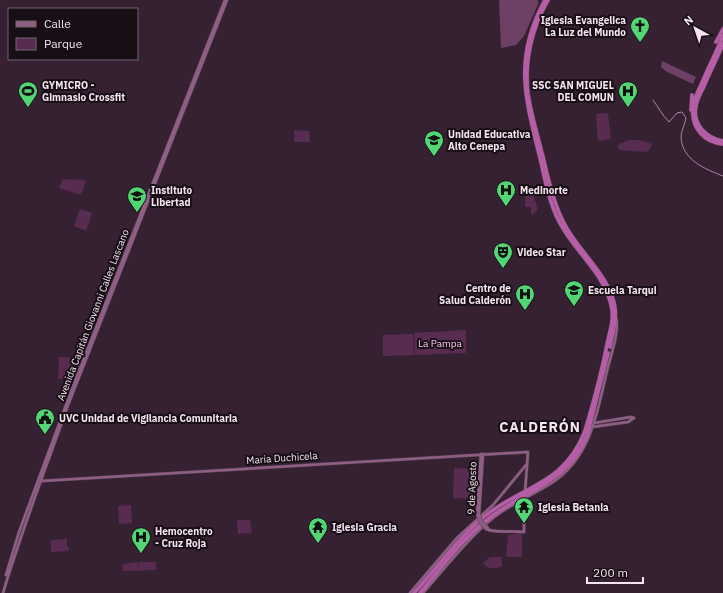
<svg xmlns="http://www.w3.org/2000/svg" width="723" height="593" viewBox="0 0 723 593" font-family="'IBM Plex Sans',sans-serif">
<rect width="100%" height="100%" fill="#362132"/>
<!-- green -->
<path fill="#572c50" d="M 608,113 L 611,139 L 598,141 L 596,114 Z
M 294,130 L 309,131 L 310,142 L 294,142 Z
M 629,140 L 639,140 L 652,144 L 650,149 L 646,152 L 619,150 L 618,146 L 621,143 Z
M 63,179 L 86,180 L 81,195 L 59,188 Z
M 531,188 L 538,210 L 533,214 L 531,214 L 531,207 L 525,207 L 526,189 Z
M 80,209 L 92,213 L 86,231 L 74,226 Z
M 466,330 L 466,353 L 415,355 L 414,333 Z
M 413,334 L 414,355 L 383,356 L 383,335 Z
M 59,357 L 67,357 L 81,363 L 75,379 L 58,379 Z
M 454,468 L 474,469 L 474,499 L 453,498 Z
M 131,505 L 132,523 L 119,524 L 118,506 Z
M 237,520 L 250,520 L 252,533 L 238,534 Z
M 521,533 L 522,538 L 522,557 L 506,557 L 508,535 Z
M 67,539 L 67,547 L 69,547 L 69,551 L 51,552 L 51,540 Z
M 490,557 L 502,557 L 502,567 C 495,568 488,570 483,563 Z
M 138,562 L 138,569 L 139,562 L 156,562 L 156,570 L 123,571 L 123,564 Z"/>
<!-- forest -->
<path fill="#6d4065" d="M 499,0 L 537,0 L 539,2 L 524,36 L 516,45 L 501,48 Z
M 662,61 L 696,77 L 693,84 L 667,72 L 661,67 Z"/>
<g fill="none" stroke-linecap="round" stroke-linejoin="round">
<!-- stream -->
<path stroke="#ab85a4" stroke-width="1" d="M 653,100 C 659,108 662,115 669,122 L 677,113 L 682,112 L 686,118 C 685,124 681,131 681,137 C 682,160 705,169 723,176"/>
<!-- secondary casing -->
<g stroke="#513f4d" stroke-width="3.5">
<path id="secondary" d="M 594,423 L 631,417 L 634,418
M 592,427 L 628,422 L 634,418
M 41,481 L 528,452 L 525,492
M 477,514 L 481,454
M 479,514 L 483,454
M 486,529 C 498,534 511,530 524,532 L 524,505 L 526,499
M 6,575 L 19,532 L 75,381 L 225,0
M 3,593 C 22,529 46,468 68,405 L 227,0
M 410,593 L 457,538 L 493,505 L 526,465
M 423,593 C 445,568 467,539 493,518 C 510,504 535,494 553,482 C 591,457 597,412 607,371 C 610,358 620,330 616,318"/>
</g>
<!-- trunk casing -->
<g stroke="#513f4d" stroke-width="4.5">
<path id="trunk" d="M 548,0 C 532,27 524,62 528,94 C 531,114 537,133 542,153 C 548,177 553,203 565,225 C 579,252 611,277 615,308 C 617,321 612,334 610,347
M 723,36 C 716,53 708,68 701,85 C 698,92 693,100 693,108 C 691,128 704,142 723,144
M 716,42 L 723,29
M 723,44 C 717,58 710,72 704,86 C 701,93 697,99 696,106 C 692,124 706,138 723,141
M 691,110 L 692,95
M 414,593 C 436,569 460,536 485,516 C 524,485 564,485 585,431 C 594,401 602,371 608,340 C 610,330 614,320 612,310 C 608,279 580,256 564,230 C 551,210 546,185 541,162 C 526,100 512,60 545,0
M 420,593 C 441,568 462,539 488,519 C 523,491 568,483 587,436 L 608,353"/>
</g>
<!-- secondary -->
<use href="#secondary" stroke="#8e5e85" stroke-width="2.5"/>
<!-- trunk -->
<use href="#trunk" stroke="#b55ea6" stroke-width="3.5"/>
<!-- secondary-bridge casing -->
<g stroke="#513f4d" stroke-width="3.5" stroke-linecap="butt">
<path id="secondary-bridge" d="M 477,514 L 480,522 L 486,529
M 479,514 L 481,521 L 488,528"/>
</g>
<!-- secondary-bridge -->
<use href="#secondary-bridge" stroke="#8e5e85" stroke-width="2.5"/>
</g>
<!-- icons -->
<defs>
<g id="church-pin" transform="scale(1)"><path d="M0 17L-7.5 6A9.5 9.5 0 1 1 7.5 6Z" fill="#52d673" stroke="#180e16"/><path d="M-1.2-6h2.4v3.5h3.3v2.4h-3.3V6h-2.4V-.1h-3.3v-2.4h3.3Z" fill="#111"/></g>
<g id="stadium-pin" transform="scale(1)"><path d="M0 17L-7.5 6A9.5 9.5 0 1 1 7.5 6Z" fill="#52d673" stroke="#180e16"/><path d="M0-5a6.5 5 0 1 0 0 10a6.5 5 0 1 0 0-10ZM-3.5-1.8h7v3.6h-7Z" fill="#111"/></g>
<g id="hospital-pin" transform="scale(1)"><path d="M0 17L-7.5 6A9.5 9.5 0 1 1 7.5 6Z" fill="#52d673" stroke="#180e16"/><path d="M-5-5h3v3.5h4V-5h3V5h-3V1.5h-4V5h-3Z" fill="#111"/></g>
<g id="university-pin" transform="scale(1)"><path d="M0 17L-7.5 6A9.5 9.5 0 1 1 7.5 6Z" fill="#52d673" stroke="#180e16"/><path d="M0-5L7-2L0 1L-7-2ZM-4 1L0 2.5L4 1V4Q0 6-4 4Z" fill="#111"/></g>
<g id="theatre-pin" transform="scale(1)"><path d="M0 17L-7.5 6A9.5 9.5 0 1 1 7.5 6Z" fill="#52d673" stroke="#180e16"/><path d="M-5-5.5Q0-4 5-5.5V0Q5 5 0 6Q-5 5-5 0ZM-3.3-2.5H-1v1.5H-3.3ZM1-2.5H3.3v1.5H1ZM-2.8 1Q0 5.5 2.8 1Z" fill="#111"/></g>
<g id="civic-pin" transform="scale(1)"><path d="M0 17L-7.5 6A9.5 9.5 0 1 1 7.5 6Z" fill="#52d673" stroke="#180e16"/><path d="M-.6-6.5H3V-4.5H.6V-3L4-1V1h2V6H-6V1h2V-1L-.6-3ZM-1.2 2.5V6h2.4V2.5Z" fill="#111"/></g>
<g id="temple-pin" transform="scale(1)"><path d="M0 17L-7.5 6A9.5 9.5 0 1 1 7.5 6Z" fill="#52d673" stroke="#180e16"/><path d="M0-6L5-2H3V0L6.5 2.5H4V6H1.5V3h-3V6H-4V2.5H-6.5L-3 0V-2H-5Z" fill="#111"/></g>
</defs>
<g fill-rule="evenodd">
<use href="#church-pin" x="640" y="26"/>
<use href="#stadium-pin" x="28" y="91"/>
<use href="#hospital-pin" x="628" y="91"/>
<use href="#university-pin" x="434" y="140"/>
<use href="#hospital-pin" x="506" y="190"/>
<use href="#university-pin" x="137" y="196"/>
<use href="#theatre-pin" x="503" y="252"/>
<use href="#university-pin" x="574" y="290"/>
<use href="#hospital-pin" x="525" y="294"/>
<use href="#civic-pin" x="45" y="418"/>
<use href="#temple-pin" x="524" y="507"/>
<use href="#temple-pin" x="318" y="527"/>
<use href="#hospital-pin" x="141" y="537"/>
</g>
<g text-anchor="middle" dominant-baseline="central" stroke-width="4" stroke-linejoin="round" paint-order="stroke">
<!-- poi labels -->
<g font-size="10" font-weight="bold" fill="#f4e5f0" stroke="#180e16" text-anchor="start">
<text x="626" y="20" text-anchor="end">Iglesia Evangelica<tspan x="626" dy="12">La Luz del Mundo</tspan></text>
<text x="42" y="85">GYMICRO -<tspan x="42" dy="12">Gimnasio Crossfit</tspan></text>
<text x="614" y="85" text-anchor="end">SSC SAN MIGUEL<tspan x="614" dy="12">DEL COMUN</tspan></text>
<text x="448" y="134">Unidad Educativa<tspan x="448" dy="12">Alto Cenepa</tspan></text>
<text x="151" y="190">Instituto<tspan x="151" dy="12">Libertad</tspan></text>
<text x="520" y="190">Medinorte</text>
<text x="517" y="252">Video Star</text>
<text x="511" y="288" text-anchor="end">Centro de<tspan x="511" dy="12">Salud Calderón</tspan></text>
<text x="588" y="290">Escuela Tarqui</text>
<text x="59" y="418">UVC Unidad de Vigilancia Comunitaria</text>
<text x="538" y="507">Iglesia Betania</text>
<text x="332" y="527">Iglesia Gracia</text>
<text x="155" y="531">Hemocentro<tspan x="155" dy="12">- Cruz Roja</tspan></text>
</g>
<!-- street labels -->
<g font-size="10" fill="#f4e5f0" stroke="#180e16">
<text transform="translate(93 315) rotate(-69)">Avenida Capitán Giovanni Calles Lascano</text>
<text transform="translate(282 458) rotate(-4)">Maria Duchicela</text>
<text transform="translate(472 488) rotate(-88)">9 de Agosto</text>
</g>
<!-- park labels -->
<g font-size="10" fill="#fec3f1" stroke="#180e16">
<text x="440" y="343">La Pampa</text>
</g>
<!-- district labels -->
<g font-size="14" font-weight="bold" letter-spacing="1" fill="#f4e5f0" stroke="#180e16">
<text x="540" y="427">CALDERÓN</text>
</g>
</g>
<!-- legend -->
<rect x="8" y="8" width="130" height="52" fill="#180e16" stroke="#70646d"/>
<rect x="16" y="21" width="20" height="6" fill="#8e5e85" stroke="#70646d"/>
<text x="44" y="28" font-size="12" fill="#f4e5f0">Calle</text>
<rect x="16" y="38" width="20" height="12" fill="#572c50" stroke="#70646d"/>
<text x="44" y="48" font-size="12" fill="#f4e5f0">Parque</text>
<!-- north arrow -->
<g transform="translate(695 28) rotate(320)" stroke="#180e16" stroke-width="3" paint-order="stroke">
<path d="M0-3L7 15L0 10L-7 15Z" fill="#f4e5f0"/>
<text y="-6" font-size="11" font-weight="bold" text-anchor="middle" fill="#f4e5f0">N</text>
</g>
<!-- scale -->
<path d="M587 577v6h56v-6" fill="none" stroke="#f4e5f0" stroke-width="2"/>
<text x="593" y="577" font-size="12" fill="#f4e5f0" stroke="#180e16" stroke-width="3" paint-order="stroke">200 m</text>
</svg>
